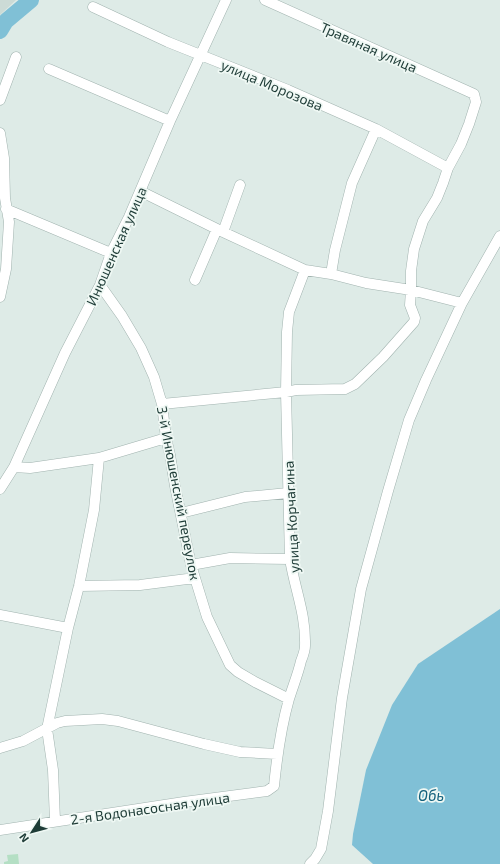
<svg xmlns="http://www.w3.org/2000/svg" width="500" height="864" viewBox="0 0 500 864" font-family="'Exo 2',sans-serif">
<rect width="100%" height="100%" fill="#deebe7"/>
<!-- built -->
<path fill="#ccdbd6" d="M 0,0 L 16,0 L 0,15 Z"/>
<!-- green -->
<path fill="#b4dfc4" d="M 18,854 L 19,864 L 4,864 L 4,862 L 8,861 L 7,855 Z"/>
<!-- water -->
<path fill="#80c0d6" d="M 500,609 L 500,864 L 373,864 L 352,845 L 353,834 L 366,770 L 392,705 L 418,664 Z"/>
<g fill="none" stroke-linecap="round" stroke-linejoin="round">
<!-- river -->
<path stroke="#80c0d6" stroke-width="16" d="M 0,31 L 6,21 L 31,0"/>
<!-- minor casing -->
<g stroke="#a1b3af" stroke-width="11">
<path id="minor" d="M 93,7 L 168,42 L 288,90 L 376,129 L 448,168
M 49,69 L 170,121
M 0,100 L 16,57
M 0,133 L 4,158 L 5,198 L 9,222 L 6,269 L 0,297
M 140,191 L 223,232 L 305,270 L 331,274 L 366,283 L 411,290 L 462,303
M 6,209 L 111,253
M 223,232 L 240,185
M 331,274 L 335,250 L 352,183 L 376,129
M 195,280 L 217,229
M 100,285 L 122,316 L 141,348 L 154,377 L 162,404 L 166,438 L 170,455 L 175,486 L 191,565 L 207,617 L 230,665 L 238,672 L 255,682 L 289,699
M 162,404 L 286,392 L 296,390 L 345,389 L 355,384 L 383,357 L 414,322 L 415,318 L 410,305 L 411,290 L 411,271 L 414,249 L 423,221 L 437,198 L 443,183 L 448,168 L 461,144 L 469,124 L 476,102 L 474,94 L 265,0
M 99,458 L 166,438
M 14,467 L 30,468 L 99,458 L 94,510 L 79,586 L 68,628 L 47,729 L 53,770 L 55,821
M 0,489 L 14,467 L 65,353 L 100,285 L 111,253 L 129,217 L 170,121 L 226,0
M 181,513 L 245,497 L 288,493
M 191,565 L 230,558 L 290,559
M 79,586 L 140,585 L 195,578
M 0,615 L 68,628
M 0,748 L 23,741 L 57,723 L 65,721 L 102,719 L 118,721 L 204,744 L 240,752 L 277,754
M 0,830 L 184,802 L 267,791 L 274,786 C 277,756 281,727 289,699 C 293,686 298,674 301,661 C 303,656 305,651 305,646 C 306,614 295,590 290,559 L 286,392 L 287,332 L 289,312 L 305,270
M 310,864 L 315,859 L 321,849 L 328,811 L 342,698 L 361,589 L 388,491 L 409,420 L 426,380 L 462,303 L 500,236"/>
</g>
<!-- minor -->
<use href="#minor" stroke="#fff" stroke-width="10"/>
</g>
<g text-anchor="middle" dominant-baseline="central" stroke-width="3.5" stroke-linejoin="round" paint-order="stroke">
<!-- street labels -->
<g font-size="14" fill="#1e3c37" stroke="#eff8f4">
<text transform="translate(369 47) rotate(24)">Травяная улица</text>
<text transform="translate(272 85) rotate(23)">улица Морозова</text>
<text transform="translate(116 246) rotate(-66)">Инюшенская улица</text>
<text transform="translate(179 493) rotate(79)">3-й Инюшенский переулок</text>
<text transform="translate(291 517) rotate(-93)">улица Корчагина</text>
<text transform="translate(150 808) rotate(-8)">2-я Водонасосная улица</text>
</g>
<!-- water labels -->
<g font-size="15" font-style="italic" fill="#13617d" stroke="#eff8f4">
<text x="431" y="795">Обь</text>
</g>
</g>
<!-- north arrow -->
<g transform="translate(32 832) rotate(234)" stroke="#eff8f4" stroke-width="3" paint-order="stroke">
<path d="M0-3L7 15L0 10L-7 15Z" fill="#1e3c37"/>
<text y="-6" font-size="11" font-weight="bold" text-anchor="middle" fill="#1e3c37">N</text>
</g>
</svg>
